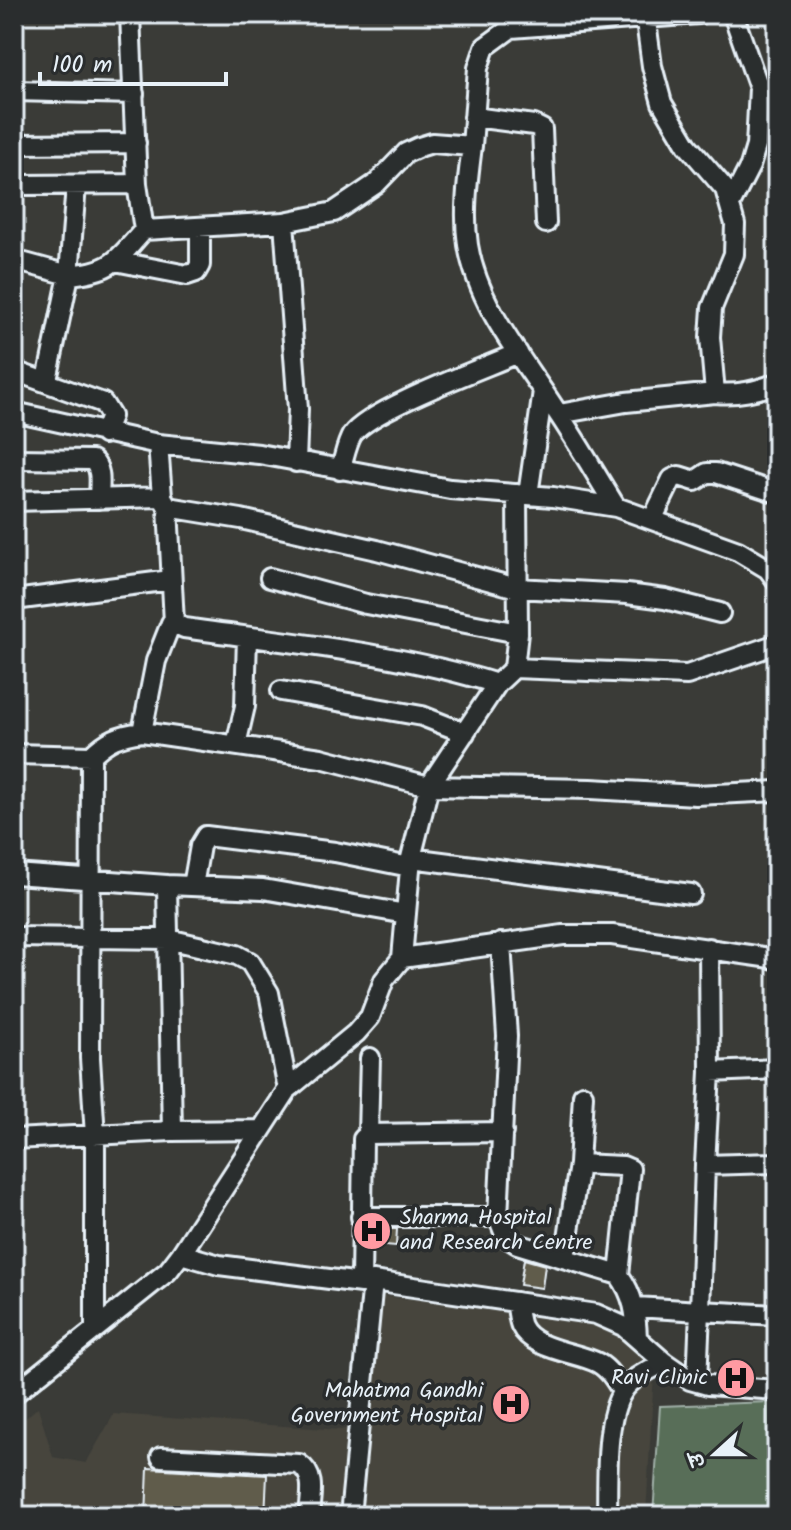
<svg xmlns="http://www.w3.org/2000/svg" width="791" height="1530" viewBox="0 0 791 1530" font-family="Kalam,'Playpen Sans Deva',sans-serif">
<rect width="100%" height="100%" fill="#3a3b37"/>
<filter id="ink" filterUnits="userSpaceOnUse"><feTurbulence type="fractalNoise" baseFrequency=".0125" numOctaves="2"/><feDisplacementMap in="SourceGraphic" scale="16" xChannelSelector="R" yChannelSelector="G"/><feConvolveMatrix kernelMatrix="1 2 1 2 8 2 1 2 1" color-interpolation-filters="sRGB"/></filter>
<g filter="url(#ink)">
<!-- built -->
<path fill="#46453d" d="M 374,1295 L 581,1318 L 612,1328 L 635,1344 L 654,1372 L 646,1516 L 14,1516 L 14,1428 L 38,1407 L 53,1457 L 86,1463 L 114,1414 L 341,1430 L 368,1423 Z"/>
<!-- green -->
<path fill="#596e59" stroke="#a0b0a8" stroke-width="2" d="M 770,1402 L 768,1503 L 777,1505 L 777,1516 L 653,1516 L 660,1406 Z"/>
<!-- building -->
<path fill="#615b4b" stroke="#e8f1f8" stroke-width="2" d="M 374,1229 L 397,1229 L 396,1246 L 374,1244 Z
M 524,1259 L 545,1265 L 542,1288 L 520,1285 Z
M 148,1468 L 267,1475 L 265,1516 L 146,1516 Z"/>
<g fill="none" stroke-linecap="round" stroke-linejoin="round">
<!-- minor casing -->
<g stroke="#e8f1f8" stroke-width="24">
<path id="minor" d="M 130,14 L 137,184
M 645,14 L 652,66 L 662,103 L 687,145 L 725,189 L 735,224 L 734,254 L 712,308 L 710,337 L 715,393 C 738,395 756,391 777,383
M 733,14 L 759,88
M 14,91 L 134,94
M 474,117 L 534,125 L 542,129 L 546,223
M 14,144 L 136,143
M 472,146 C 468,178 463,212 468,245 C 478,307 524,360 557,412 C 578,443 596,475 616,507
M 14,181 L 20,185 L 137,184 L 144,230 L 284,222 L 298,409 L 296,462
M 731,203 L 750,166 L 756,146 L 759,88 L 777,87
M 284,222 L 334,212 L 377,183 L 406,153 L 419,147 L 432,143 L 472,146 L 478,68 L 485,47 L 511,28 L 699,14
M 14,260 L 69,275 L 76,185
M 115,261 L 187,275 L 196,272 L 200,265 L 200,227
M 17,372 L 103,403 L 111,416 L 104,434
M 47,380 L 69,275 C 113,271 116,261 144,230
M 14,412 L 158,444 L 259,454 L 450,489 L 553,497 L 616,507 L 738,551 L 768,569 L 777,581
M 559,414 L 626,402 L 715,393
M 158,444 L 162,497 L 168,507 L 174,623 L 184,628 C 289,643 395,652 497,684
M 14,459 L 92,460 C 103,469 99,485 99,499
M 340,470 C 344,460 346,445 352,435 C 370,409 484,368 518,353
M 528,495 L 543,391
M 14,501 L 162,497
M 168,507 L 241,519 L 377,550 L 517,588 L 627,594 L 665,599 L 720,613
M 653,518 L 672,479 L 679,476 L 695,481 L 707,473 L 716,473 L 777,493
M 270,578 L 366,604 L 518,633
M 14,600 L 171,580
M 514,668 L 687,675 L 777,644
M 281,691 L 422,716 L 465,733
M 142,732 L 156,661 L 171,623 L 174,623
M 236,745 L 245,706 L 247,637
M 14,754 L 91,756 L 90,1058 L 95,1136 L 95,1329
M 91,756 C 107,740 119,735 142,732 L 321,758 L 429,786 L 591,789 L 696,795 L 777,791
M 411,858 L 691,894
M 14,874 L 167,885 L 263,889 L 406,914
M 167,885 L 172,1131
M 193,886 L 200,846 L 206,836 L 335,852 L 410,867
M 14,937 L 168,939 L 237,955 L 250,962 L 269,993 L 288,1089
M 501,943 L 507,1036 L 498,1217 L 506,1237 L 517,1244 L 619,1275 C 634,1296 636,1313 637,1338
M 709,948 L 710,1072 L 705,1165 L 777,1163
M 402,958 L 563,935 L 612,935 L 777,959
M 710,1072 L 777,1069
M 368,1134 L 370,1058
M 14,1139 L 172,1131 L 261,1130
M 579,1164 L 623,1166 L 630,1169 L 619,1275
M 361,1217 L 498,1217
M 181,1254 L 288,1089 L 356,1033 L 370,1017 L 384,980 L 402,958 L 411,858 L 429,786 L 497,684 L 514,668 L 518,633 L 517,494
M 565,1258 L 579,1164 L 583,1095
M 361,1283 L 363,1139 L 368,1134 L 503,1132
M 516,1302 C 518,1310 518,1319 521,1326 C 532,1350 577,1352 598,1363 C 609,1369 616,1381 622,1391
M 636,1307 L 700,1311 L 705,1165
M 697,1382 L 700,1311 L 777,1315
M 14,1394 L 168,1271 L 181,1254 L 219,1265 L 361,1283 L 373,1281 L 596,1314 L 623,1326 L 664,1362 L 690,1380 L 708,1385 L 777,1390
M 161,1457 L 299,1464 C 317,1476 310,1496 309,1516
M 350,1516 L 373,1281
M 607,1516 C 608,1482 604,1420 623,1391 C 631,1378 650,1370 664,1362"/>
</g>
<!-- minor -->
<use href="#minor" stroke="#2a2d2e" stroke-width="18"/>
</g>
</g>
<!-- icons -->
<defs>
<g id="hospital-disc" transform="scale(2)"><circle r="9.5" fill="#ff9aa2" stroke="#2a2d2e"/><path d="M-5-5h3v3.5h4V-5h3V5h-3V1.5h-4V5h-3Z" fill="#111"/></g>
</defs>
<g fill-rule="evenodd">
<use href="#hospital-disc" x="372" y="1231"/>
<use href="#hospital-disc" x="736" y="1378"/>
<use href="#hospital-disc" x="511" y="1404"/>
</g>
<g text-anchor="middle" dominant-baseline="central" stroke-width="7" stroke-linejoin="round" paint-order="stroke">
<!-- poi labels -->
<g font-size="22" fill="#e8f1f8" stroke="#2a2d2e" text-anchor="end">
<text x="400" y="1218" text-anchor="start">Sharma Hospital<tspan x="400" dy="25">and Research Centre</tspan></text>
<text x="708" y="1378">Ravi Clinic</text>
<text x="483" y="1391">Mahatma Gandhi<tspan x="483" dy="25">Government Hospital</tspan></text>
</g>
</g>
<!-- margin -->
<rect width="791" height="1530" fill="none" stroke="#2a2d2e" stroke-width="48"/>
<rect x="24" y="24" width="743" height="1482" fill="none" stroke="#e8f1f8" stroke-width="3" filter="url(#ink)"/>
<!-- north arrow -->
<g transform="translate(715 1454) rotate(249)" stroke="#2a2d2e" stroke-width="6" paint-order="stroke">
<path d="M0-6L14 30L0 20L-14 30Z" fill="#e8f1f8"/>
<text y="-12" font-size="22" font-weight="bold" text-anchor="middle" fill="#e8f1f8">उ</text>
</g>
<!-- scale -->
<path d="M40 72v12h186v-12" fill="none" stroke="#e8f1f8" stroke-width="4"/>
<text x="52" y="72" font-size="24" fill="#e8f1f8" stroke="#2a2d2e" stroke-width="6" paint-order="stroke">100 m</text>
</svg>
